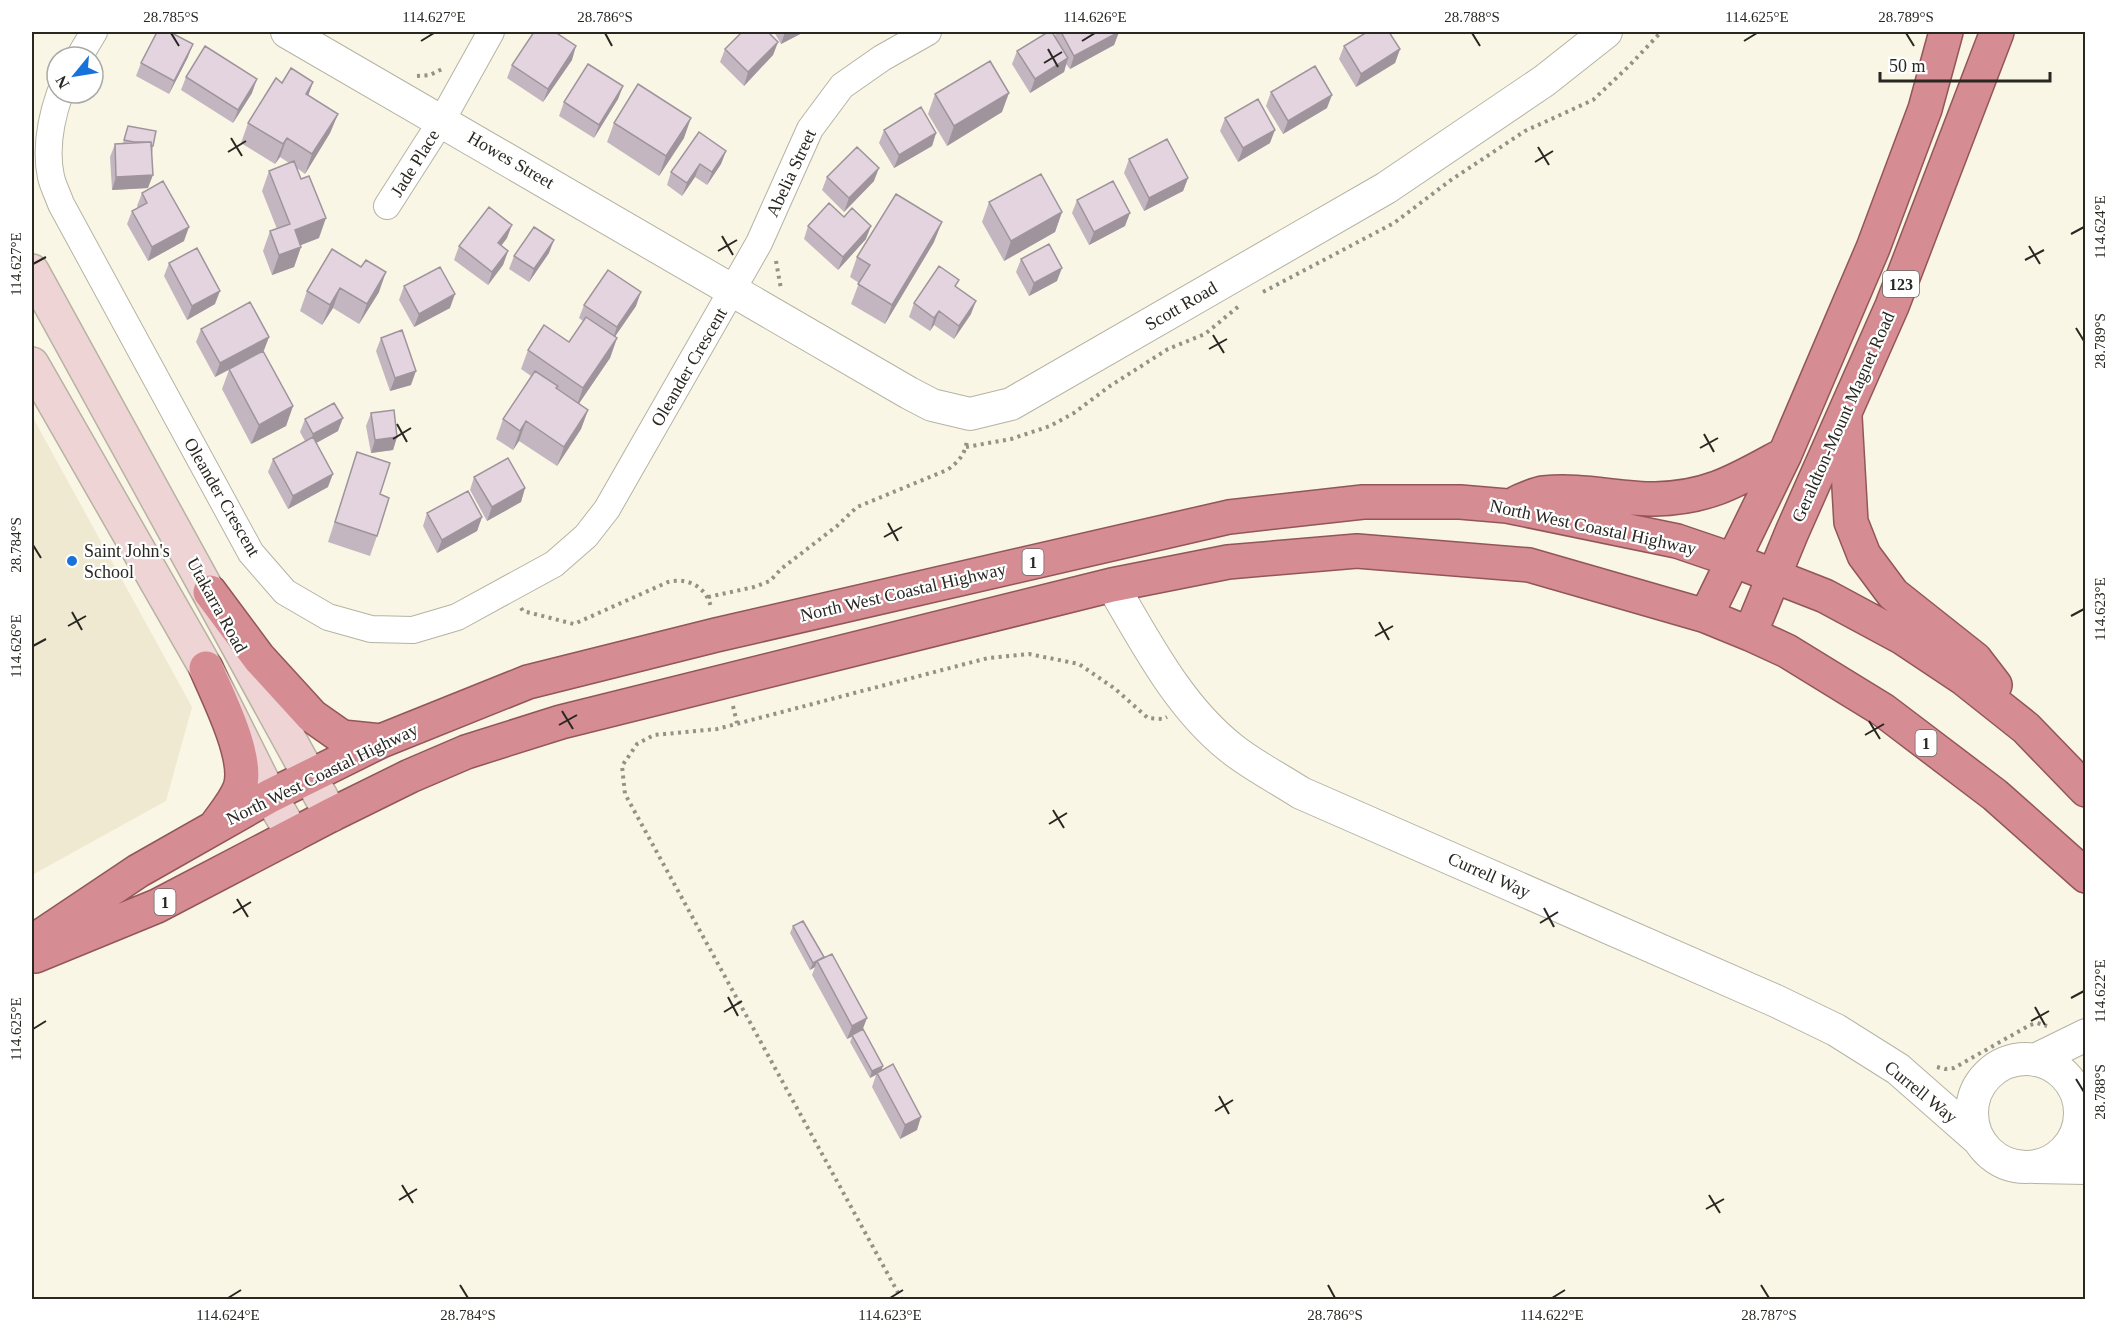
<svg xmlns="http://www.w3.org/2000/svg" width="2117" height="1331" viewBox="0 0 2117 1331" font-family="'Times New Roman',serif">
<rect width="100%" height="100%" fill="#f9f6e5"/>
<!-- built -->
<path fill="#efe9d1" d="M 32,416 L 192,707 L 166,801 L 32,875 Z"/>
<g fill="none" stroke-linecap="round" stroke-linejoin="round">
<!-- minor casing -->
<g stroke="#b6b3a3" stroke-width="28">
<path id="minor" d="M 79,57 L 94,32
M 60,93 C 51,119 45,149 51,177 C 53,186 58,195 61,204 L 251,553 L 285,592 L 328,617 L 371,629 L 413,630 L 457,617 L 554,564 L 586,536 L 607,509 L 759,243 L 810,129 L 842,86 L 882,58 L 928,32
M 387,206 L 442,120 L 491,32"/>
</g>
<!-- tertiary casing -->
<g stroke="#b6b3a3" stroke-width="34">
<path id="tertiary" d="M 287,32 L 909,393 L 932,405 L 970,414 L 1011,404 L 1386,188 L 1544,81 L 1606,32
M 1112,585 C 1146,642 1178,706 1231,748 C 1252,765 1278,778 1301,793 L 1776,1001 L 1836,1030 L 1898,1069 L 1980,1141
M1972 1113a54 54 0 1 1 108 0a54 54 0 1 1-108 0Z
M 2035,1060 L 2086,1035
M 2035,1167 L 2086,1168"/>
</g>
<!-- secondary casing -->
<g stroke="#b6b3a3" stroke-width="36">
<path id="secondary" d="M 32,271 L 331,815
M 32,364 L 206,668 L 270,796 L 293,835"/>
</g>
<!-- trunk casing -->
<g stroke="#92565a" stroke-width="36">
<path id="trunk" d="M 1845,417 L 1851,522 L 1864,555 L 1893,594 L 1975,659 L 1995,685
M 1518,502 C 1526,499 1535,494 1544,493 C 1581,489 1618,499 1655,499 C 1710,498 1739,479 1785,454
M 210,592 L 259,658 L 312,716 L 342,737 L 381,741
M 1706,616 L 1785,454 L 1873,248 L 1925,109 L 1946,32
M 1750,634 L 1792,532 L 1892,306 L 1997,32
M 206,668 C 218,697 250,758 240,788 C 235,801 225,813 217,824
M 32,942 L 138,871 L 270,796 L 381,741 L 528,682 L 716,635 L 1229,517 L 1363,502 L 1460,502 L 1507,506 L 1677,541 L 1733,560 L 1825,596 L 1903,638 L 1963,678 L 2026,728 L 2086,790
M 35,956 L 157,906 L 331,815 L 410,776 L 466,752 L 561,722 L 1112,585 L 1228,562 L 1357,551 L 1529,565 L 1706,616 L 1750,634 L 1787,651 L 1883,710 L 1995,795 L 2086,876"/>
</g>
<!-- path -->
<path stroke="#949286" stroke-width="4" stroke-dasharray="3 4.5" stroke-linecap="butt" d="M 417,76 L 430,75 L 444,68
M 776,261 L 781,289
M 1263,292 L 1394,223 L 1451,180 L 1525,131 L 1593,100 L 1629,66 L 1661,32
M 966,447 L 1011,439 L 1050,426 L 1074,413 L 1110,386 L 1168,349 L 1205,334 L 1239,306
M 708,597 L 754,587 L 770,581 L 781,569 L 837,526 L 857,507 L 947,470 C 959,462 966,453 967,439
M 521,608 L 523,611 L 574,624 L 668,582 C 688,577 707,587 711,608
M 733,706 L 737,723
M 1937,1067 L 1945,1069 L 1954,1068 L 2030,1025 L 2037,1023 L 2047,1026
M 902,1300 L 625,794 L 622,766 L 637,744 L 654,735 L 717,729 L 988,658 L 1029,654 L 1079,664 L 1114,688 L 1148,718 L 1163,719 L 1167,717"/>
<!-- minor -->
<use href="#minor" stroke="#fff" stroke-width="26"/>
<!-- tertiary -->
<use href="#tertiary" stroke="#fff" stroke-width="32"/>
<!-- secondary -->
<use href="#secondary" stroke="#efd4d6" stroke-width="33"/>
<!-- trunk -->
<use href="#trunk" stroke="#d68c93" stroke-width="33"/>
</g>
<!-- wall -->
<path fill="#c3b6c0" d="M 774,32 L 804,32 L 781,44 Z
M 1056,32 L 1119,32 L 1114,45 L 1070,69 L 1066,64 L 1064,72 L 1030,93 L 1012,64 L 1017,51 L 1055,36 Z
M 778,42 L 773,55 L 744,86 L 720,62 L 725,49 Z
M 1344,46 L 1400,49 L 1395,63 L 1356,87 L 1339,59 Z
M 188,57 L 169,94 L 136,76 L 141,63 Z
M 572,60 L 543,102 L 507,78 L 512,65 Z
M 186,77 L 252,93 L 233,123 L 181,90 Z
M 313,82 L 308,95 L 338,114 L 330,133 L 305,174 L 297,168 L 319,238 L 301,245 L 301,247 L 294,267 L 272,275 L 263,251 L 270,231 L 277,229 L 262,191 L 269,171 L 289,163 L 280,157 L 275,164 L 241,143 L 248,123 L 282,83 Z
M 623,86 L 618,99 L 594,138 L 559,116 L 564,102 Z
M 1271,92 L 1327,108 L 1283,134 L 1266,106 Z
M 935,94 L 1002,112 L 947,146 L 928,114 Z
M 1225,118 L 1270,143 L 1238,162 L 1220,131 Z
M 614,123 L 684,138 L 659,176 L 607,142 Z
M 128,126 L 153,146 L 148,188 L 112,190 L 110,157 L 115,144 L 123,143 Z
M 884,130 L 936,133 L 932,146 L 894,168 L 879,143 Z
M 726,151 L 721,164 L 707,185 L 695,177 L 682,196 L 667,185 L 671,172 Z
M 1129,159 L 1188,178 L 1183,191 L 1144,211 L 1124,173 Z
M 827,177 L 874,181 L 844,212 L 822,190 Z
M 142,193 L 184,241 L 148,261 L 127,224 L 132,211 L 138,208 L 137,206 Z
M 1077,200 L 1125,226 L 1089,245 L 1072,213 Z
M 989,202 L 1062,212 L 1055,232 L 1004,261 L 982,222 Z
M 844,217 L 866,239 L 838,270 L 804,239 L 808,226 Z
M 507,238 L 501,246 L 508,251 L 503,265 L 488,285 L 454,260 L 459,246 Z
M 934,242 L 885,324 L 851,304 L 859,283 L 850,277 L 857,257 Z
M 332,249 L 379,292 L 359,324 L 333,308 L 322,325 L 300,311 L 307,291 Z
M 549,253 L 529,282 L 509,269 L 514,256 Z
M 1021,259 L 1057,281 L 1029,296 L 1016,272 Z
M 169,263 L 215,304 L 187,320 L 164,276 Z
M 404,286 L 450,308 L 414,327 L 399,300 Z
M 956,288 L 971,314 L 954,339 L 934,325 L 930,331 L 909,317 L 914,303 Z
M 584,305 L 636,306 L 615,336 L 617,338 L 610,358 L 579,403 L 588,410 L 581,429 L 557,466 L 519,441 L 513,450 L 496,439 L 503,419 L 531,376 L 521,369 L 528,350 L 569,342 L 583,321 L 579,318 Z
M 201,329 L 269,337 L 264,350 L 263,351 L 293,406 L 286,426 L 251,444 L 222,389 L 229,370 L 215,377 L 196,342 Z
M 381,338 L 411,385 L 390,391 L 376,351 Z
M 371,413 L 397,437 L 393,450 L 371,453 L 366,426 Z
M 305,419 L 338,431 L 316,443 L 328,487 L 288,509 L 268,472 L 273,459 L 305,441 L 300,432 Z
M 357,452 L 380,494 L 377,536 L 370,556 L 328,542 Z
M 474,477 L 525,488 L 521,502 L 487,521 L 470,490 Z
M 427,513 L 482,517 L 477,531 L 437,553 L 423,526 Z
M 793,926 L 824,957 L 867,1018 L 862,1030 L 881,1071 L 917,1130 L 900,1139 L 872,1087 L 876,1075 L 870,1078 L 850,1042 L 852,1037 L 847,1039 L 812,975 L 815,967 L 810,970 L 790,933 Z"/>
<!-- shaded-wall -->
<path fill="#9f949c" d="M 785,32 L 804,32 L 781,44 Z
M 1119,32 L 1114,45 L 1070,69 L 1074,56 Z
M 778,42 L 773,55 L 744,86 L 748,72 Z
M 193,44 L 188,57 L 169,94 L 174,81 Z
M 576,46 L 572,60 L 543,102 L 548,89 Z
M 1400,49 L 1395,63 L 1356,87 L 1361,74 Z
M 1068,58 L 1064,72 L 1030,93 L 1035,79 Z
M 257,79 L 252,93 L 233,123 L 238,110 Z
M 313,82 L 306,102 L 306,94 Z
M 623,86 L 618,99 L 594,138 L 599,125 Z
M 1009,93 L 1002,112 L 947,146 L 954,126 Z
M 1332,95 L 1327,108 L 1283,134 L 1288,121 Z
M 338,114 L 330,133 L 305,174 L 312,154 Z
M 691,118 L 684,138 L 659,176 L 666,156 Z
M 1275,130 L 1270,143 L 1238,162 L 1243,148 Z
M 936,133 L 932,146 L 894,168 L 899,155 Z
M 287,138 L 280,157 L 275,164 L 283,144 Z
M 726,151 L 721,164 L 707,185 L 712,172 Z
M 700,164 L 695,177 L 682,196 L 687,183 Z
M 879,168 L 874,181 L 844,212 L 849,198 Z
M 153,175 L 148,188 L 112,190 L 116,177 Z
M 1188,178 L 1183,191 L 1144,211 L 1149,198 Z
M 1062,212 L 1055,232 L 1004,261 L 1011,241 Z
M 1130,213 L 1125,226 L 1089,245 L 1094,232 Z
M 326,218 L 319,238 L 288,250 L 295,230 Z
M 942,222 L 934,242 L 885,324 L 892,305 Z
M 512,225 L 507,238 L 493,256 L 498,243 Z
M 871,226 L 866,239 L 838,270 L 843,257 Z
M 189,227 L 184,241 L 148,261 L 152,247 Z
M 554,240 L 549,253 L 529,282 L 534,269 Z
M 301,247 L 294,267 L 272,275 L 279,255 Z
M 508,251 L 503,265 L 488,285 L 492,272 Z
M 1062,268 L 1057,281 L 1029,296 L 1034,283 Z
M 386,272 L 379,292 L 359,324 L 367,304 Z
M 340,288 L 333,308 L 322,325 L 330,305 Z
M 220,291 L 215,304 L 187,320 L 192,306 Z
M 641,292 L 636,306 L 612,341 L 617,327 Z
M 455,294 L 450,308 L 414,327 L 419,314 Z
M 976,301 L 971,314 L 954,339 L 959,326 Z
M 939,311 L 934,325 L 930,331 L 934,318 Z
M 269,337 L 264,350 L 215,377 L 220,363 Z
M 617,338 L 610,358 L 576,408 L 583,388 Z
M 416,371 L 411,385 L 390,391 L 395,378 Z
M 293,406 L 286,426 L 251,444 L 259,425 Z
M 588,410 L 581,429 L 557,466 L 564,447 Z
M 343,418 L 338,431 L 309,447 L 313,434 Z
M 526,421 L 519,441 L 513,450 L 520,431 Z
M 397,437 L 393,450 L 371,453 L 375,440 Z
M 333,474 L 328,487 L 288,509 L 293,496 Z
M 525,488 L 521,502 L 487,521 L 492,507 Z
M 482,517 L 477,531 L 437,553 L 442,540 Z
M 824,957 L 817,961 L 815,967 L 810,970 L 813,963 Z
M 867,1018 L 862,1031 L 847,1039 L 852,1026 Z
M 883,1066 L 881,1072 L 870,1078 L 872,1071 Z
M 921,1117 L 917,1130 L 900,1139 L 905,1125 Z"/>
<!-- building -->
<path fill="#e3d4df" stroke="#9f949c" stroke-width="1.5" d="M 157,32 L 170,32 L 193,44 L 174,81 L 141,63 Z
M 534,32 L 555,32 L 576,46 L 548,89 L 512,65 Z
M 742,32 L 768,32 L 778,42 L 748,72 L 725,49 Z
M 1048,32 L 1052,32 L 1068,58 L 1035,79 L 1017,51 Z
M 1061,32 L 1119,32 L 1074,56 Z
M 1367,32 L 1389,32 L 1400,49 L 1361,74 L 1344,46 Z
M 205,46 L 257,79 L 238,110 L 186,77 Z
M 990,61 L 1009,93 L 954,126 L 935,94 Z
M 588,64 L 623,86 L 599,125 L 564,102 Z
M 1315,66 L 1332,95 L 1288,121 L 1271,92 Z
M 291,68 L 313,82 L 306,94 L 338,114 L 312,154 L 287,138 L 283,144 L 248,123 L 276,78 L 282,83 Z
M 638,84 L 691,118 L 666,156 L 614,123 Z
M 1258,99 L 1275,130 L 1243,148 L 1225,118 Z
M 921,107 L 936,133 L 899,155 L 884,130 Z
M 128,126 L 156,131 L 153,146 L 151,146 L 151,142 L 134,142 L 124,140 Z
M 699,132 L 726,151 L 712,172 L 700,164 L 687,183 L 671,172 Z
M 1167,139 L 1188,178 L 1149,198 L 1129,159 Z
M 151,142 L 153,175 L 116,177 L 115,144 Z
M 857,147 L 879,168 L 849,198 L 827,177 Z
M 294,161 L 301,179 L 309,176 L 326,218 L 295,230 L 301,247 L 279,255 L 270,231 L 290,224 L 269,171 Z
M 1041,174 L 1062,212 L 1011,241 L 989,202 Z
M 163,181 L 189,227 L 152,247 L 132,211 L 147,203 L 142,193 Z
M 1113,181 L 1130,213 L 1094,232 L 1077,200 Z
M 896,194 L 942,222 L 892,305 L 858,284 L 870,265 L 857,257 Z
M 829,203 L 844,217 L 852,208 L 871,226 L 843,257 L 808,226 Z
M 489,207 L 512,225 L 498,243 L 508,251 L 492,272 L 459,246 Z
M 534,227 L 554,240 L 534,269 L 514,256 Z
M 1049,244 L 1062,268 L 1034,283 L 1021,259 Z
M 197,248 L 220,291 L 192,306 L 169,263 Z
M 332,249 L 361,267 L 366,260 L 386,272 L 367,304 L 340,288 L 330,305 L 307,291 Z
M 939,266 L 959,280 L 955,286 L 976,301 L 959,326 L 939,311 L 934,318 L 914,303 Z
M 440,267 L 455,294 L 419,314 L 404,286 Z
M 608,270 L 641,292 L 617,327 L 584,305 Z
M 250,302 L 269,337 L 220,363 L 201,329 Z
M 586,317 L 617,338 L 583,388 L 528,350 L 544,325 L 569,342 Z
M 402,330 L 416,371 L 395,378 L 381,338 Z
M 263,351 L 293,406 L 259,425 L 229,369 Z
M 535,371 L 558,386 L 556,388 L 588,410 L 564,447 L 526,421 L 520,431 L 503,419 Z
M 334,403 L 343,418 L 313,434 L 305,419 Z
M 394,410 L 397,437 L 375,440 L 371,413 Z
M 313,437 L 333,474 L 293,496 L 273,459 Z
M 357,452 L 390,463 L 380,494 L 389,498 L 377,536 L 335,522 Z
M 508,458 L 525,488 L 492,507 L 474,477 Z
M 468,491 L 482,517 L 442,540 L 427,513 Z
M 803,921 L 824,957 L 813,963 L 793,926 Z
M 832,954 L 867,1018 L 852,1026 L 817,961 Z
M 863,1029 L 883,1066 L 872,1071 L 852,1035 Z
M 893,1064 L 921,1117 L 905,1125 L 877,1073 Z"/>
<!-- ticks -->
<path fill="none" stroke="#292721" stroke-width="2" d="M 171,33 L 179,46M 605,33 L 612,46M 1472,33 L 1480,46M 1906,33 L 1914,46M 421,41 L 434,33M 1082,41 L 1095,33M 1744,41 L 1757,33M 1048,49 L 1058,67M 1044,63 L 1062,52M 231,138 L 242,156M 1538,147 L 1549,165M 228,152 L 246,141M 1535,162 L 1553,151M 2071,234 L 2084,227M 722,236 L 733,255M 2029,246 L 2040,264M 718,251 L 737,240M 2025,260 L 2044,250M 33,264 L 46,257M 2076,328 L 2084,341M 1213,335 L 1224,353M 1209,349 L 1227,339M 397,424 L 407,442M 1704,434 L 1714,452M 393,439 L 411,428M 1700,448 L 1718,438M 888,523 L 898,541M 884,537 L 902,527M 33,545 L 41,558M 72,612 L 82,630M 2071,616 L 2084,609M 1379,622 L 1389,640M 68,626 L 86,616M 1375,636 L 1393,626M 33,646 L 46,639M 562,711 L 573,729M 1869,721 L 1880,739M 559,725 L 577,715M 1865,735 L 1884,724M 1053,810 L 1064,828M 1049,824 L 1067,813M 237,899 L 248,917M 1544,908 L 1554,927M 233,913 L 251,902M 1540,923 L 1558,912M 728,997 L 738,1016M 2071,998 L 2084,991M 2035,1007 L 2045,1025M 724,1012 L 742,1001M 2031,1021 L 2049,1011M 33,1029 L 46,1021M 2076,1079 L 2084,1092M 1219,1096 L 1229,1114M 1215,1111 L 1233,1100M 402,1185 L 413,1203M 1709,1195 L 1720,1213M 399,1200 L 417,1189M 1706,1209 L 1724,1199M 460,1285 L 468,1298M 1328,1285 L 1335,1298M 1761,1285 L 1769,1298M 228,1298 L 241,1290M 890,1298 L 903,1290M 1552,1298 L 1565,1290"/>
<!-- markers -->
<circle fill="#1872db" stroke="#fff" stroke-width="2" cx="72" cy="561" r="6"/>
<g text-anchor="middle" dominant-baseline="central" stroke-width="4.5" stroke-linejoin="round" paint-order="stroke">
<!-- shield labels -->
<g fill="#fff" stroke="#696864" stroke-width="1.5">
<rect x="1883" y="271" width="36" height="26" rx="4.5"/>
<rect x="1022.5" y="549" width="21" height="26" rx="4.5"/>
<rect x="1915.5" y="730" width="21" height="26" rx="4.5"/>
<rect x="154.5" y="889" width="21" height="26" rx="4.5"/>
</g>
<g font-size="16" font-weight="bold" fill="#292721">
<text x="1901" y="284">123</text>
<text x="1033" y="562">1</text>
<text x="1926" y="743">1</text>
<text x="165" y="902">1</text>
</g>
<!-- street labels -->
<g font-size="18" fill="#292721" stroke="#fff">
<text transform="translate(511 160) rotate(30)">Howes Street</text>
<text transform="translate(415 163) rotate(-58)">Jade Place</text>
<text transform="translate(791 173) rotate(-65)">Abelia Street</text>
<text transform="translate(1181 306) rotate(-30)">Scott Road</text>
<text transform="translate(689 367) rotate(-60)">Oleander Crescent</text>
<text transform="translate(1843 417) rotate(-66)">Geraldton-Mount Magnet Road</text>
<text transform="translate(222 497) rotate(60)">Oleander Crescent</text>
<text transform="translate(1593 527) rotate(12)">North West Coastal Highway</text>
<text transform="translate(903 592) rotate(-13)">North West Coastal Highway</text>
<text transform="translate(217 605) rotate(61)">Utakarra Road</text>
<text transform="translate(322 774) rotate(-26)">North West Coastal Highway</text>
<text transform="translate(1489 875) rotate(24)">Currell Way</text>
<text transform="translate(1921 1092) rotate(39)">Currell Way</text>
</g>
<!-- poi labels -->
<g font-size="18" fill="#292721" stroke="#fff" text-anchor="start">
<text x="84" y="551">Saint John's<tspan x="84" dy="21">School</tspan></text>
</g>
</g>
<!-- border -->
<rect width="2117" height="1331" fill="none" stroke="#ffffff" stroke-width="66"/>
<!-- north arrow -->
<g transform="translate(75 75) rotate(240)"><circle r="28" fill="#ffffff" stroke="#a9a9a6" stroke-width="1.5"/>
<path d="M0-4.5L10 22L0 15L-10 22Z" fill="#1872db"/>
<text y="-9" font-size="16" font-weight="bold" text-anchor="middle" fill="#292721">N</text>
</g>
<!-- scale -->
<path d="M1880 72v9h170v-9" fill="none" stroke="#292721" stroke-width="3"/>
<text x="1889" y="72" font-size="18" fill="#292721" stroke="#ffffff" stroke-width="4.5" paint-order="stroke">50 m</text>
<rect x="33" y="33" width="2051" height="1265" fill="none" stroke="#292721" stroke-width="2"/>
<g font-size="15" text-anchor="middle" fill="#292721">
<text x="171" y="22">28.785°S</text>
<text x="434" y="22">114.627°E</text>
<text x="605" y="22">28.786°S</text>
<text x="1095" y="22">114.626°E</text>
<text x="1472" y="22">28.788°S</text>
<text x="1757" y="22">114.625°E</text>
<text x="1906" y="22">28.789°S</text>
<text transform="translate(2100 227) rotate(-90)" y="5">114.624°E</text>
<text transform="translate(16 264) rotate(-90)" y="5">114.627°E</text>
<text transform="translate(2100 341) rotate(-90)" y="5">28.789°S</text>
<text transform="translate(16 545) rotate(-90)" y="5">28.784°S</text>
<text transform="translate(2100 609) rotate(-90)" y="5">114.623°E</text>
<text transform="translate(16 646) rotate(-90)" y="5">114.626°E</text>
<text transform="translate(2100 991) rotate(-90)" y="5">114.622°E</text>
<text transform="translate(16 1029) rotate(-90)" y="5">114.625°E</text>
<text transform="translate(2100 1092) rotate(-90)" y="5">28.788°S</text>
<text x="228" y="1320">114.624°E</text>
<text x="468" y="1320">28.784°S</text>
<text x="890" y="1320">114.623°E</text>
<text x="1335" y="1320">28.786°S</text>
<text x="1552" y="1320">114.622°E</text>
<text x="1769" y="1320">28.787°S</text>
</g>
</svg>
